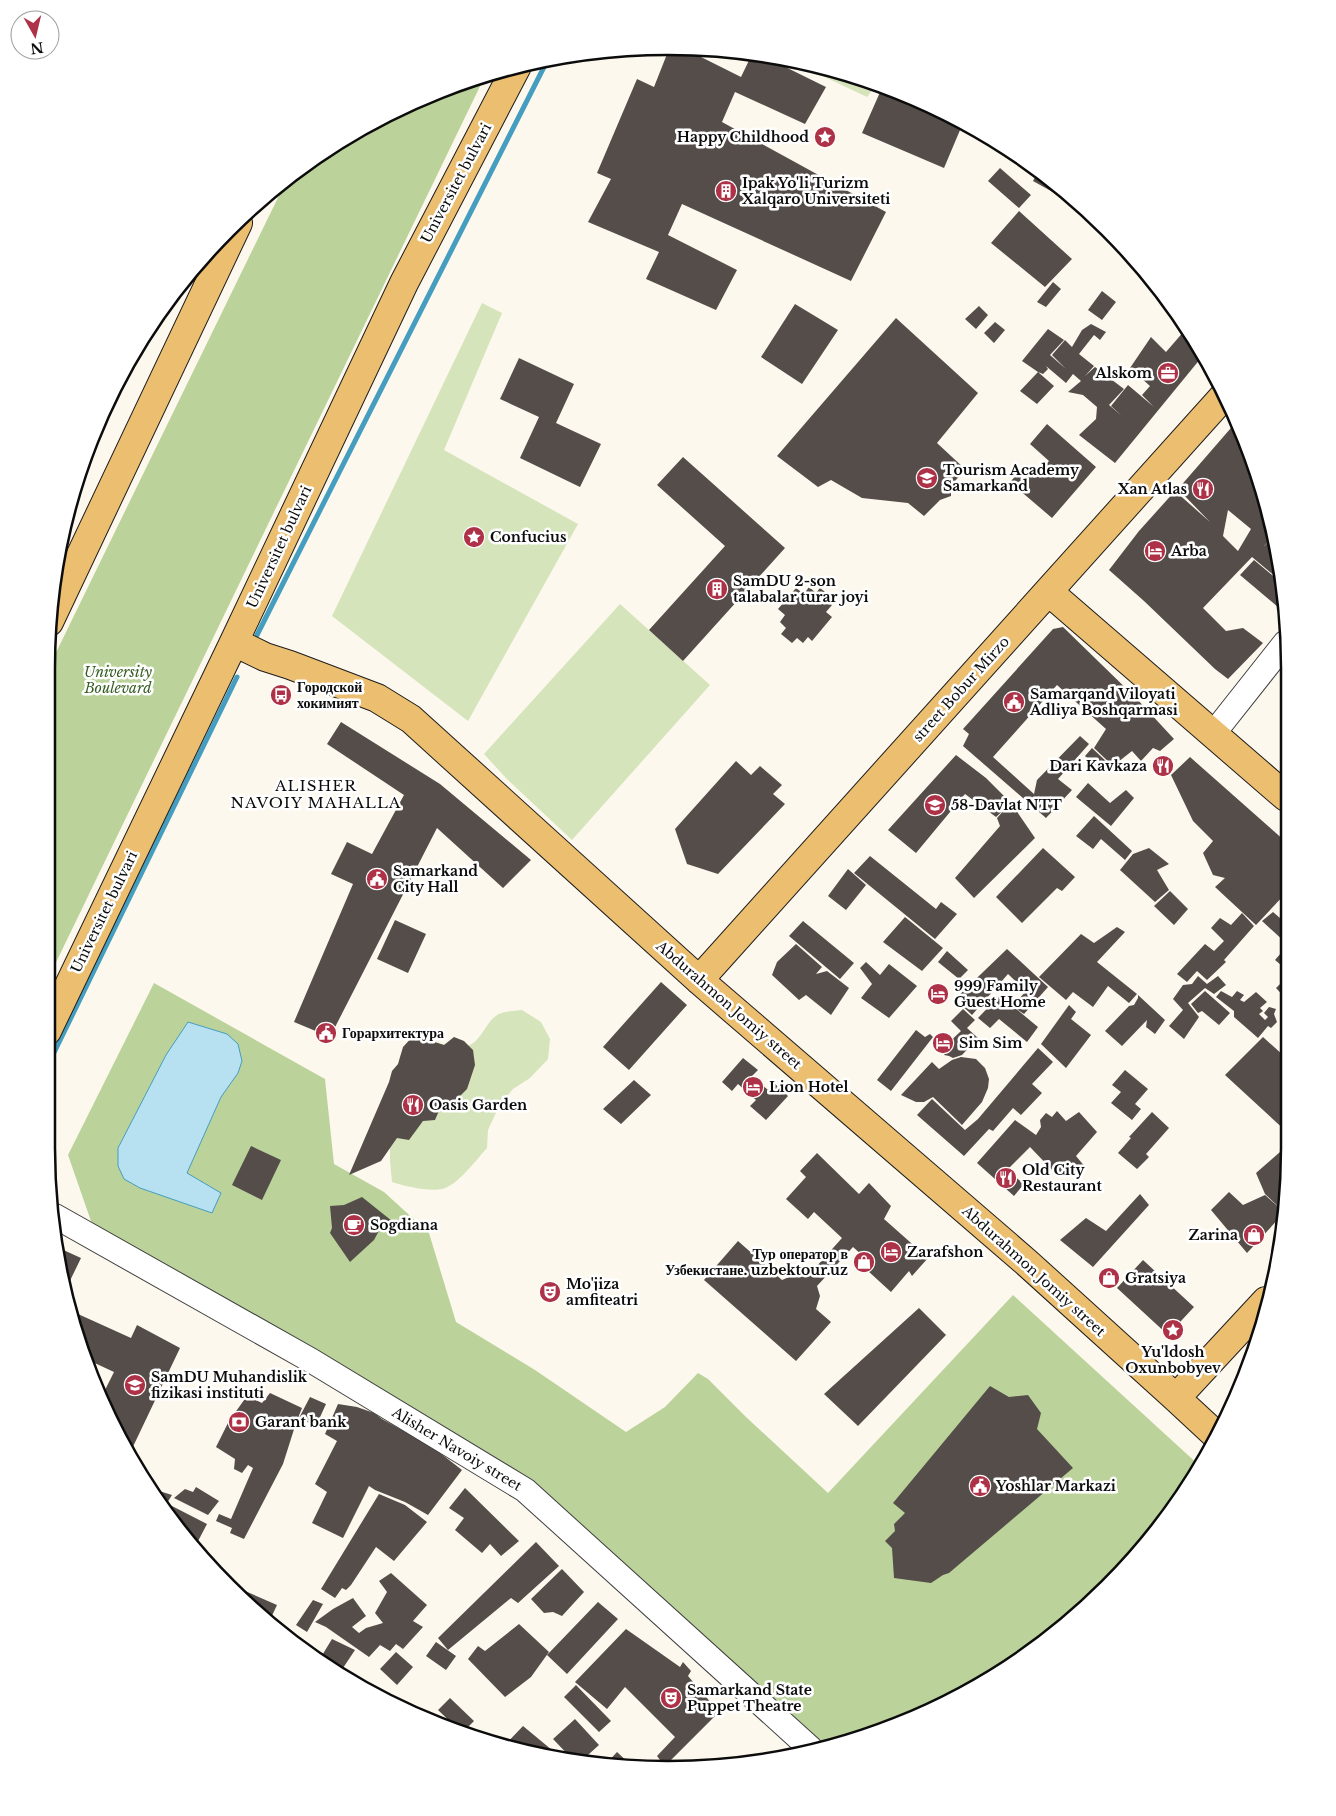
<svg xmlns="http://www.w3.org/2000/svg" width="1336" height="1816" viewBox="0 0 1336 1816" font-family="'Libre Baskerville',serif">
<rect width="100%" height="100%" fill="#fdf8ed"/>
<!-- green -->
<path fill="#d5e4ba" d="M 791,61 L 868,79 L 877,84 L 867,97 Z
M 482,303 L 502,313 L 444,450 L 578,524 L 468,721 L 332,616 Z
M 620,604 L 710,685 L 572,840 L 506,778 L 484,754 Z
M 522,1010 L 541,1022 L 550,1039 L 548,1059 L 530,1078 L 513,1089 L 499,1106 L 488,1130 L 487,1148 C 477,1159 457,1186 442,1189 C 430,1192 403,1186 392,1182 L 390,1161 L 390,1130 L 400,1056 L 415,1034 C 428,1039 453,1050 467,1046 C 482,1042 485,1021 499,1014 C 506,1011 514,1011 522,1010 Z"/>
<!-- forest -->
<path fill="#bbd39b" d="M 485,76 L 47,981 L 47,671 L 289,175 L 393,111 Z
M 154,983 L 325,1079 L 334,1164 L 384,1192 L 429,1233 L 456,1322 L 535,1370 L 626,1432 L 665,1407 L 698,1373 L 708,1379 L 746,1417 L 828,1493 L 1013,1295 L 1201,1467 L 1136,1558 L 1047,1641 L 906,1722 L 816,1746 L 527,1490 L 92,1224 L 68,1155 Z"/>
<!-- water -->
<path fill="#b7e1f0" stroke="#459dbf" d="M 188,1022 L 227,1034 L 238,1044 L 242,1061 L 238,1073 L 221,1097 L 187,1173 L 221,1193 L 212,1213 L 140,1188 L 124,1179 L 118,1166 L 118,1148 L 166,1055 Z"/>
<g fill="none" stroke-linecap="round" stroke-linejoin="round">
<!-- stream -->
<path stroke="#459dbf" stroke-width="5" d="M 257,635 L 547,61
M 46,1069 L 237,677"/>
</g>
<!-- building -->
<path fill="#544d4a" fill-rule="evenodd" d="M 669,49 L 685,49 L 741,77 L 753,52 L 757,53 L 826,87 L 805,124 L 735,92 L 722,122 L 886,212 L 851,281 L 682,204 L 668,235 L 737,270 L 716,310 L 646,279 L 659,252 L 588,222 L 611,179 L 597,173 L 637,79 L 654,87 Z
M 881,90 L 889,94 L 891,90 L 963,123 L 944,168 L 862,133 Z
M 1000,168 L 1031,195 L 1019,208 L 988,181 Z
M 1038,172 L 1072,196 L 1069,201 L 1033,181 Z
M 1019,211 L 1072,259 L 1045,287 L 991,243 Z
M 1053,282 L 1061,289 L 1046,307 L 1037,302 Z
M 1102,291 L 1116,302 L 1102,320 L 1088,310 Z
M 795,304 L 838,330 L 802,384 L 761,357 Z
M 979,306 L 988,315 L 976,329 L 965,319 Z
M 896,318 L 978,393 L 937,443 L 965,469 L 951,486 L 951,496 L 940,500 L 924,516 L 908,503 L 862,498 L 831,480 L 818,487 L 777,456 Z
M 995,322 L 1005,330 L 994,343 L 984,333 Z
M 1091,324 L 1106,332 L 1100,340 L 1094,335 L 1079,354 L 1094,366 L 1085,376 L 1095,367 L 1124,389 L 1109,405 L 1122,416 L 1111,406 L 1128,385 L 1154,407 L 1142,395 L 1150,386 L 1130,368 L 1151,337 L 1166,352 L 1185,330 L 1201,358 L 1115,463 L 1079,435 L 1096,419 L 1097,407 L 1083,395 L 1068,392 L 1081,381 L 1073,374 L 1066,383 L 1046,366 L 1048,369 L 1043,374 L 1038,372 L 1054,386 L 1037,404 L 1020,391 L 1038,372 L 1022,361 L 1048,329 L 1064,340 L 1050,355 L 1066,369 L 1052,355 L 1065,340 L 1072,347 L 1082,330 Z
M 519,358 L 574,384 L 556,423 L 601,444 L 580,487 L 520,458 L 539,417 L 500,399 Z
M 1237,421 L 1242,430 L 1272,539 L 1264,546 L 1272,540 L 1283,583 L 1252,557 L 1203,608 L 1226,631 L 1243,628 L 1263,643 L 1228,679 L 1215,669 L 1144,601 L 1109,570 L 1139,531 L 1175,491 L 1210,522 L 1178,489 ZM 1228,510 L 1251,529 L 1238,551 L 1223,536 Z
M 1047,424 L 1096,467 L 1052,518 L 1010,482 L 1023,468 L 1034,478 L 1049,461 L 1030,444 Z
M 683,457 L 785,548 L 683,661 L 649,630 L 725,546 L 657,485 Z
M 1254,560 L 1284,585 L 1285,613 L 1240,575 Z
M 809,587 L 816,593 L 820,588 L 829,595 L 825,600 L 832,605 L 826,612 L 832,617 L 812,641 L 808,637 L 803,643 L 797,638 L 792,643 L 781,634 L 786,628 L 780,622 L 785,615 L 778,609 L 796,588 L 804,594 Z
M 1063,627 L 1137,699 L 1174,739 L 1160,751 L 1153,748 L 1141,761 L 1132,751 L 1113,766 L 1094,748 L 1106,729 L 1057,685 L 993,757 L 1034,794 L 1037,780 L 1080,736 L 1089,744 L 1058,779 L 1072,790 L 1046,818 L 963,746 L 969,734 L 963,729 L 1053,629 Z
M 341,722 L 440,784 L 531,860 L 503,888 L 437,828 L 330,1037 L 294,1022 L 353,884 L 331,874 L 347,842 L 372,854 L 404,795 L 327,744 Z
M 1092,748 L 1108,763 L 1101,771 L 1085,756 Z
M 956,755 L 986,778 L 1011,803 L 1035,838 L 974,898 L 955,878 L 1000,826 L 997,818 L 1006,808 L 996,817 L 965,794 L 916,853 L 888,830 Z
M 1190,757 L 1286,842 L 1286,883 L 1283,887 L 1286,893 L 1256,925 L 1215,887 L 1225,878 L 1213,875 L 1203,853 L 1213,841 L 1193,821 L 1171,775 Z
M 736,761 L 751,775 L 760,766 L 782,785 L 773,794 L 785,804 L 718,874 L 687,864 L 675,829 Z
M 1088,783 L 1110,803 L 1126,790 L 1134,798 L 1111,826 L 1076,797 Z
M 1094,816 L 1132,851 L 1125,860 L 1101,839 L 1093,849 L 1076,836 Z
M 1043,848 L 1075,877 L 1062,891 L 1057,888 L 1022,923 L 996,897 Z
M 1149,848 L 1169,864 L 1157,870 L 1169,890 L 1155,902 L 1120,870 L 1133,854 Z
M 870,856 L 936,909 L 941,902 L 957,914 L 935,939 L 854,873 Z
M 848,869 L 866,885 L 846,910 L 828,896 Z
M 1170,891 L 1188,909 L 1174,925 L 1154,906 Z
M 1273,912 L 1287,924 L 1287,944 L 1262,921 Z
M 1242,913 L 1254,926 L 1224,960 L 1226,962 L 1207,980 L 1197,971 L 1187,982 L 1177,974 L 1205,944 L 1214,951 L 1224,941 L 1211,928 L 1220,918 L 1231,925 Z
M 905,917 L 943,948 L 922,971 L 883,942 Z
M 395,920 L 426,934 L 408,973 L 377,959 Z
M 803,921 L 854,963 L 840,979 L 789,936 Z
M 1117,927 L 1125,932 L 1097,962 L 1137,994 L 1129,1003 L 1108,986 L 1093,1007 L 1073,992 L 1066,1000 L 1039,977 L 1081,934 L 1094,943 Z
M 796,944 L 822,967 L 816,974 L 827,971 L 849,988 L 831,1015 L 806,995 L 799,1000 L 772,975 L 777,962 Z
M 1287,946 L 1287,970 L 1275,960 Z
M 1007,949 L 1048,987 L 1024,1014 L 1015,1008 L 1038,1027 L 1027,1042 L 999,1019 L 990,1028 L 978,1018 L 1000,995 L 1013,1006 L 1026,991 L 1008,974 L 972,1015 L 955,999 Z
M 947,951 L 968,970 L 959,979 L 938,962 Z
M 866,962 L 880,975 L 889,964 L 917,986 L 889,1018 L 861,998 L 872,984 L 860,968 Z
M 1198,976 L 1207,984 L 1218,976 L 1226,985 L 1214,994 L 1205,988 L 1188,1003 L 1199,1017 L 1184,1039 L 1169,1026 L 1183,1010 L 1173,999 L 1183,985 L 1192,984 Z
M 1287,977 L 1287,1000 L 1276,988 Z
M 661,982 L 687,1005 L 629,1070 L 603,1047 Z
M 1205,991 L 1230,1013 L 1219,1025 L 1202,1011 L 1198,1013 L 1191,1004 Z
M 1221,991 L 1232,997 L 1237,991 L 1244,995 L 1240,1000 L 1244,1002 L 1256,992 L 1267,1002 L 1260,1008 L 1263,1011 L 1259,1014 L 1265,1020 L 1268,1017 L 1264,1013 L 1269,1007 L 1276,1009 L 1274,1014 L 1277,1022 L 1271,1028 L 1268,1026 L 1258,1038 L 1234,1017 L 1234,1011 L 1216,997 Z
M 1138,995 L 1165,1020 L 1155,1034 L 1146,1027 L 1147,1020 L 1122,1046 L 1105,1031 L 1129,1006 L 1134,1005 L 1138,998 Z
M 1069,1005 L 1076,1012 L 1071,1019 L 1091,1035 L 1066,1068 L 1041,1044 Z
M 963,1009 L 975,1020 L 967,1028 L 978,1038 L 962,1055 L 953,1058 L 949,1056 L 944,1055 L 946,1052 L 942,1049 L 961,1031 L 951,1021 Z
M 916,1030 L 925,1037 L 930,1034 L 933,1037 L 891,1091 L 877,1080 Z
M 415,1034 L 425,1039 L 444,1045 L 454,1037 L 464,1041 L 473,1050 L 475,1065 L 467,1089 L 453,1103 L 441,1106 L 435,1120 L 423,1121 L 409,1140 L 397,1138 L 381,1161 L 349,1175 L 389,1082 L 392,1071 L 398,1064 L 403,1047 Z
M 1263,1037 L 1284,1056 L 1287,1054 L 1288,1133 L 1225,1075 Z
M 1038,1048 L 1053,1062 L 1032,1084 L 1042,1093 L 1021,1115 L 1013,1108 L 993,1131 L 989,1129 L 964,1156 L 917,1115 L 932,1099 L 965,1130 L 978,1119 Z
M 961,1057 L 976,1059 L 985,1068 L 989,1079 L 988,1088 L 982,1102 L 962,1125 L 933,1097 L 924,1102 L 916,1102 L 901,1095 L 932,1062 L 939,1069 L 952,1060 Z
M 743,1058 L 758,1070 L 752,1076 L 768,1090 L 774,1083 L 788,1096 L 766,1120 L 750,1106 L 756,1100 L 738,1084 L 732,1091 L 722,1082 Z
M 1125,1070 L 1148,1089 L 1135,1104 L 1141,1109 L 1132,1120 L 1111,1103 L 1121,1092 L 1112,1085 Z
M 634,1080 L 651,1095 L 621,1124 L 603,1109 Z
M 1057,1111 L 1066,1121 L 1079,1112 L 1097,1132 L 1076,1156 L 1086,1168 L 1076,1178 L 1071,1172 L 1054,1172 L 1030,1147 L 1007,1170 L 1024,1184 L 1014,1196 L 977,1163 L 1015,1120 L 1036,1135 L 1041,1127 L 1040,1120 L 1046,1113 L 1052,1117 Z
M 1152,1112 L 1169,1128 L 1146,1154 L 1149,1157 L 1137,1169 L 1118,1153 L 1131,1138 L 1129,1137 Z
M 1288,1145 L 1288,1189 L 1283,1214 L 1247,1253 L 1211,1210 L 1229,1192 L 1243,1205 L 1265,1195 L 1282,1210 L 1265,1194 L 1256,1173 Z
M 251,1146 L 281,1160 L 262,1200 L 232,1185 Z
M 817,1153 L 859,1194 L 869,1183 L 891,1206 L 884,1219 L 928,1258 L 912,1276 L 909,1271 L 891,1292 L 868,1271 L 873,1265 L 853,1247 L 817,1286 L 820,1296 L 816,1309 L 831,1322 L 796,1361 L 704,1280 L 738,1241 L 782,1280 L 796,1274 L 807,1277 L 842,1238 L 814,1212 L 808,1219 L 786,1199 L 806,1177 L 800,1171 Z
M 1140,1194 L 1149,1205 L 1093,1267 L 1060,1240 L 1086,1218 L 1106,1231 Z
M 362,1197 L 392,1221 L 381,1227 L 374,1240 L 350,1262 L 330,1233 L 332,1228 L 330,1206 L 344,1205 Z
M 59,1248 L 81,1258 L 65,1291 Z
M 1143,1260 L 1194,1307 L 1168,1335 L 1117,1288 Z
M 919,1308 L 946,1335 L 858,1426 L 824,1394 Z
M 67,1309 L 131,1338 L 137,1325 L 180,1348 L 129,1455 L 110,1423 L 101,1398 L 114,1372 L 86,1359 Z
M 990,1386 L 1009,1397 L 1028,1395 L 1041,1413 L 1037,1429 L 1073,1468 L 949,1573 L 943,1575 L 931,1583 L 894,1578 L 892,1548 L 885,1541 L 895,1531 L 894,1524 L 905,1513 L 893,1503 Z
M 270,1393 L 302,1408 L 296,1423 L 283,1464 L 244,1539 L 230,1533 L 232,1528 L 216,1521 L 219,1514 L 231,1519 L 253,1468 L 248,1465 L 242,1473 L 234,1469 L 235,1459 L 216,1447 L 229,1421 L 247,1396 L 262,1403 Z
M 310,1397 L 326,1404 L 316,1426 L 299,1418 Z
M 338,1404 L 357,1407 L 374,1413 L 382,1419 L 431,1446 L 462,1470 L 428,1515 L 405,1502 L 375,1490 L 369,1486 L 343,1538 L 312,1523 L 327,1492 L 315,1484 L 337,1441 L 325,1434 Z
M 196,1487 L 219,1501 L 208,1515 L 174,1498 L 185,1489 L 193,1492 Z
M 465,1488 L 519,1541 L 501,1556 L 490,1544 L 482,1553 L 455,1530 L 464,1518 L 449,1508 Z
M 156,1490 L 172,1495 L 164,1508 L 153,1496 Z
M 379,1494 L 405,1505 L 427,1522 L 394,1561 L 376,1547 L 351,1585 L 346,1590 L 342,1588 L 335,1598 L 321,1589 Z
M 170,1505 L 207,1524 L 196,1545 L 166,1511 Z
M 536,1542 L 559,1566 L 518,1603 L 511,1598 L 448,1650 L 438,1638 Z
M 562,1569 L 584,1592 L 562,1616 L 553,1612 L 544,1613 L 531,1599 Z
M 391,1573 L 427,1605 L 413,1621 L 423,1627 L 403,1649 L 396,1644 L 390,1651 L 380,1645 L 369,1657 L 326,1627 L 315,1622 L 333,1609 L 353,1598 L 366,1616 L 352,1627 L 359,1633 L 366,1628 L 383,1623 L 375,1613 L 387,1592 L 379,1581 Z
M 236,1587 L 277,1605 L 269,1622 L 258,1615 L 235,1589 Z
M 313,1600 L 323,1604 L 307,1632 L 296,1625 Z
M 598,1602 L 618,1619 L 567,1674 L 547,1655 Z
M 519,1624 L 549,1652 L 531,1677 L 505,1697 L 468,1659 L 478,1646 L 485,1651 Z
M 626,1629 L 680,1667 L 683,1662 L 691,1671 L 688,1676 L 719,1712 L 667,1764 L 663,1764 L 657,1756 L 675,1737 L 625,1687 L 607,1709 L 575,1682 Z
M 332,1639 L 355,1650 L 341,1671 L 321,1657 Z
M 436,1642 L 456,1656 L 446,1670 L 426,1656 Z
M 396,1652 L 413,1667 L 397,1685 L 380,1669 Z
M 576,1685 L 611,1721 L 599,1732 L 564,1697 Z
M 450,1698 L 474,1721 L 463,1732 L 459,1730 L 438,1710 Z
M 575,1719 L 599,1745 L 579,1763 L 575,1762 L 553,1739 Z
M 523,1726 L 564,1760 L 503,1747 Z
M 617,1752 L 630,1764 L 606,1764 Z"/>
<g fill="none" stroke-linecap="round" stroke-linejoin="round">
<!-- minor casing -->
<g stroke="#3f3f3f" stroke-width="26">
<path id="minor" d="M 1213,734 L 1285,643
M 55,1216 L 312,1361 L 525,1490 L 810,1748"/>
</g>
<!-- major casing -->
<g stroke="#1d1d1d" stroke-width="30">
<path id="major" d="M 1049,592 L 1286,797
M 49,622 L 238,223
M 234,642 L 265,657 L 290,665 L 377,698 L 411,719 L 699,980 L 1026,1262 L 1176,1398 L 1217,1436
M 699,980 L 1223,397
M 47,1031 L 234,642 L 404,283 L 517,66
M 1176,1398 L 1266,1301"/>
</g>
<!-- minor -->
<use href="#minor" stroke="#fff" stroke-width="24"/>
<!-- major -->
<use href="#major" stroke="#ebbe70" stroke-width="28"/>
</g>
<!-- icons -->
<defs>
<g id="sight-disc" transform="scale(1.125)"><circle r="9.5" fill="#ae3247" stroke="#fff"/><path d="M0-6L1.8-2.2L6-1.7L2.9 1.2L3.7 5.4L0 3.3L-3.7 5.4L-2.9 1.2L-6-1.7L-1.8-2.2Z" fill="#fff"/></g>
<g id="building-disc" transform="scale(1.125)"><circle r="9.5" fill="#ae3247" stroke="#fff"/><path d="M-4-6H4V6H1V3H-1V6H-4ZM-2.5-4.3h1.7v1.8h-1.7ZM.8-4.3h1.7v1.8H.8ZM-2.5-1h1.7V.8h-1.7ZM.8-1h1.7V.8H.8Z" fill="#fff"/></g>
<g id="office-disc" transform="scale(1.125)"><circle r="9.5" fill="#ae3247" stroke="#fff"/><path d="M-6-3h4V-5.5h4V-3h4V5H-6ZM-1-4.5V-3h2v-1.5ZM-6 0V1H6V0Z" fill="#fff"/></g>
<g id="university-disc" transform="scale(1.125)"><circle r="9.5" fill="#ae3247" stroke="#fff"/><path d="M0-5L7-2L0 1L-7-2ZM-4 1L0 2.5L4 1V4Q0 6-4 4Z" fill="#fff"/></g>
<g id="restaurant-disc" transform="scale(1.125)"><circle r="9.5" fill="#ae3247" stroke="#fff"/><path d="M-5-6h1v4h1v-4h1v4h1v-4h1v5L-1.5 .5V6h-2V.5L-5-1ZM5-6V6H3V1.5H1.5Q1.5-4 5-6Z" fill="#fff"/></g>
<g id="hotel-disc" transform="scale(1.125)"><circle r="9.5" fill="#ae3247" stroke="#fff"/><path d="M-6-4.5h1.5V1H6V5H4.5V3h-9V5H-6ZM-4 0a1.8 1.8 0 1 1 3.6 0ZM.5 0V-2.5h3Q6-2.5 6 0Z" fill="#fff"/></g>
<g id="bus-disc" transform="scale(1.125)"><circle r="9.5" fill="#ae3247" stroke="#fff"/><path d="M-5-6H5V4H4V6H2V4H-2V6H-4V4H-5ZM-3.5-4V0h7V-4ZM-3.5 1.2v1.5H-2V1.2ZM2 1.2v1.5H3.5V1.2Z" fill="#fff"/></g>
<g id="civic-disc" transform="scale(1.125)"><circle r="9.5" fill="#ae3247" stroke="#fff"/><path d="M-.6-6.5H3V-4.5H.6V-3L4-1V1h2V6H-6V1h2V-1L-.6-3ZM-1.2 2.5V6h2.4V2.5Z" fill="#fff"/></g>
<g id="school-disc" transform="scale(1.125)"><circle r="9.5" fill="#ae3247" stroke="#fff"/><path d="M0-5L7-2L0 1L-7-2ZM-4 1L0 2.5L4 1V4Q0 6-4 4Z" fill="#fff"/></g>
<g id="cafe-disc" transform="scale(1.125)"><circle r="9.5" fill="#ae3247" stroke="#fff"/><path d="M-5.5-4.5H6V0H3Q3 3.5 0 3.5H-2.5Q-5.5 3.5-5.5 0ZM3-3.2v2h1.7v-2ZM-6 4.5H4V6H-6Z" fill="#fff"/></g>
<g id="shop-disc" transform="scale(1.125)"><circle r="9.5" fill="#ae3247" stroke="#fff"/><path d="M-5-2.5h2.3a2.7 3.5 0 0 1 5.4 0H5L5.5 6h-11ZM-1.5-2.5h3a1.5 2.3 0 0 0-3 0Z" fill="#fff"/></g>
<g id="theatre-disc" transform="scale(1.125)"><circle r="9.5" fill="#ae3247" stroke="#fff"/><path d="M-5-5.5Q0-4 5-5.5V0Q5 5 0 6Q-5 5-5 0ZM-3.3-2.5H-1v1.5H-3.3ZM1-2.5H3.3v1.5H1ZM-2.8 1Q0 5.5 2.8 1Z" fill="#fff"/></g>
<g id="bank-disc" transform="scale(1.125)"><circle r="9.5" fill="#ae3247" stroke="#fff"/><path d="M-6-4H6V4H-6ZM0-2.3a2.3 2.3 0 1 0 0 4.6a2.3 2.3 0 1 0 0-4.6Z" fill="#fff"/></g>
</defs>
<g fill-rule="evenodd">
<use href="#sight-disc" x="825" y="137"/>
<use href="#building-disc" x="726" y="191"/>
<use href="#office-disc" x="1168" y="373"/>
<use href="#university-disc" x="927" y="478"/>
<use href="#restaurant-disc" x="1203" y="489"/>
<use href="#sight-disc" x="474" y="537"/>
<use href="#hotel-disc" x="1155" y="551"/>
<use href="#building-disc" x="717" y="589"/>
<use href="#bus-disc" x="281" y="695"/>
<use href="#civic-disc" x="1014" y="702"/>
<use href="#restaurant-disc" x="1163" y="766"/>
<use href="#school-disc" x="935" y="805"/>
<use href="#civic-disc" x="377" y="879"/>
<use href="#hotel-disc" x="938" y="994"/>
<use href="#civic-disc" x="326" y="1033"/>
<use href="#hotel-disc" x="943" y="1043"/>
<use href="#hotel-disc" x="753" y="1087"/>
<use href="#restaurant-disc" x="413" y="1105"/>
<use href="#restaurant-disc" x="1006" y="1178"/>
<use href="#cafe-disc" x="354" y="1225"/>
<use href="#shop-disc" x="1254" y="1235"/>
<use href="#hotel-disc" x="891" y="1252"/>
<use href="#shop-disc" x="864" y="1262"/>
<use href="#shop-disc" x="1109" y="1278"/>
<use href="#theatre-disc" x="550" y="1292"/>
<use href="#sight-disc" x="1173" y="1330"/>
<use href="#university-disc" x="135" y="1385"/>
<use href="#bank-disc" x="239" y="1422"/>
<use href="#civic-disc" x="980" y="1486"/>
<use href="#theatre-disc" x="671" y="1698"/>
</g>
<g text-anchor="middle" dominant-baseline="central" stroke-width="5" stroke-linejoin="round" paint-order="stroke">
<!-- poi labels -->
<g font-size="14" font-weight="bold" fill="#0c0c0c" stroke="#fff" text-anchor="start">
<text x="809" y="137" text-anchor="end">Happy Childhood</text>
<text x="742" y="183">Ipak Yo'li Turizm<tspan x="742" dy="16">Xalqaro Universiteti</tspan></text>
<text x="1152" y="373" text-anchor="end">Alskom</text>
<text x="943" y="470">Tourism Academy<tspan x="943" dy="16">Samarkand</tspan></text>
<text x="1187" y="489" text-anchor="end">Xan Atlas</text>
<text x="490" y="537">Confucius</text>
<text x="1171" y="551">Arba</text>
<text x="733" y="581">SamDU 2-son<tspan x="733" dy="16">talabalar turar joyi</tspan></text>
<text x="297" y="687">Городской<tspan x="297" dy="16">хокимият</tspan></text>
<text x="1030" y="694">Samarqand Viloyati<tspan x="1030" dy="16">Adliya Boshqarmasi</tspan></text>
<text x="1147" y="766" text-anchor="end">Dari Kavkaza</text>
<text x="951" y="805">58-Davlat NTT</text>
<text x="393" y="871">Samarkand<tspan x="393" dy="16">City Hall</tspan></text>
<text x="954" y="986">999 Family<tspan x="954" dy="16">Guest Home</tspan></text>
<text x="342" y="1033">Горархитектура</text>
<text x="959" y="1043">Sim Sim</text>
<text x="769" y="1087">Lion Hotel</text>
<text x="429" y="1105">Oasis Garden</text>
<text x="1022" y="1170">Old City<tspan x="1022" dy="16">Restaurant</tspan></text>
<text x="370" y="1225">Sogdiana</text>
<text x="1238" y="1235" text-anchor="end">Zarina</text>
<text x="907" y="1252">Zarafshon</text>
<text x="848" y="1254" text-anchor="end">Тур оператор в<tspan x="848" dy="16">Узбекистане. uzbektour.uz</tspan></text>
<text x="1125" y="1278">Gratsiya</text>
<text x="566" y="1284">Mo'jiza<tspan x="566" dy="16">amfiteatri</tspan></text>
<text x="1173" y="1352" text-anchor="middle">Yu'ldosh<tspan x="1173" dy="16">Oxunbobyev</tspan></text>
<text x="151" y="1377">SamDU Muhandislik<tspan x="151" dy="16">fizikasi instituti</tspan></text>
<text x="255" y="1422">Garant bank</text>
<text x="996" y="1486">Yoshlar Markazi</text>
<text x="687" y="1690">Samarkand State<tspan x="687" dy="16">Puppet Theatre</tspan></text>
</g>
<!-- street labels -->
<g font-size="14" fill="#0c0c0c" stroke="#fff">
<text transform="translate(456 183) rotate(-62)">Universitet bulvari</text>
<text transform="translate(279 547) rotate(-65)">Universitet bulvari</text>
<text transform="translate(961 689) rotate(-48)">street Bobur Mirzo</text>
<text transform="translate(104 912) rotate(-64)">Universitet bulvari</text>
<text transform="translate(729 1005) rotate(41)">Abdurahmon Jomiy street</text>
<text transform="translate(1034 1271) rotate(42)">Abdurahmon Jomiy street</text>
<text transform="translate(457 1449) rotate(31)">Alisher Navoiy street</text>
</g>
<!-- park labels -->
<g font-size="14" font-style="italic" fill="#365d23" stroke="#fff">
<text x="118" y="672">University<tspan x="118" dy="16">Boulevard</tspan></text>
</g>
<!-- neighbourhood labels -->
<g font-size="15" letter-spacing="1" fill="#0c0c0c" stroke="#fff">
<text x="316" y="785">ALISHER<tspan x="316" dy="17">NAVOIY MAHALLA</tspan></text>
</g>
</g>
<!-- crop -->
<path d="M0 0H1336V1816H0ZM668 55H668A613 613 0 0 1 1281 668V1148A613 613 0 0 1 668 1761H668A613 613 0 0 1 55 1148V668A613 613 0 0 1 668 55Z" fill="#fff" fill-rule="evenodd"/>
<path fill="none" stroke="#0c0c0c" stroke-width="2.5" d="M668 55H668A613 613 0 0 1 1281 668V1148A613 613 0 0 1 668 1761H668A613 613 0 0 1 55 1148V668A613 613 0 0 1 668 55Z"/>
<!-- north arrow -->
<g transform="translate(35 35) rotate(172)"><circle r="24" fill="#ffffff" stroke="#9e9e9e"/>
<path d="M0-4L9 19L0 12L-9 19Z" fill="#ae3247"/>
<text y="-8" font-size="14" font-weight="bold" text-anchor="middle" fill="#0c0c0c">N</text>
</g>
</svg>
